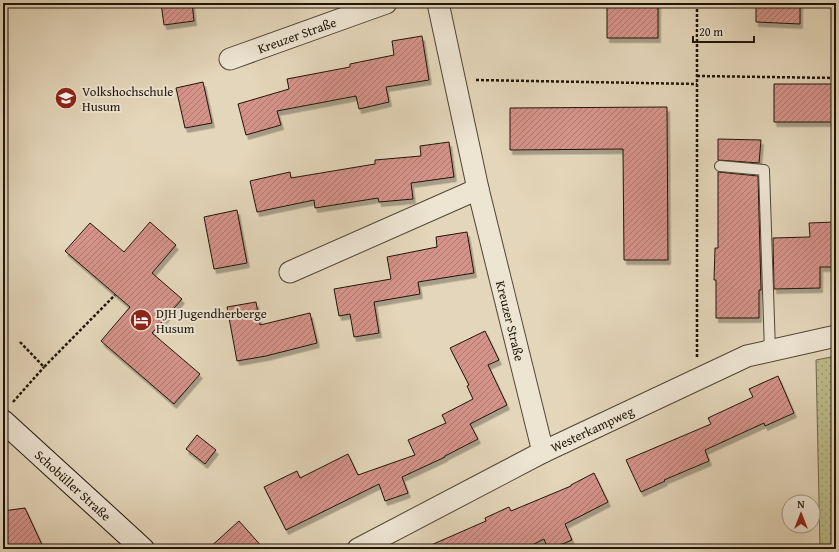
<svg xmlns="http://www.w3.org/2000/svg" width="839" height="552" viewBox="0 0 839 552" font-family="'Gentium Book Plus',serif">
<defs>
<pattern id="grass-dots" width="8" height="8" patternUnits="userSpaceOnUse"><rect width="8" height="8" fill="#bcbc8a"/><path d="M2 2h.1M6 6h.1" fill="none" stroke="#a1a176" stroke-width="1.8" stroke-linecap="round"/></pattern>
<pattern id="building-hatch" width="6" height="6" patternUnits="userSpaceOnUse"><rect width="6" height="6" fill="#d5938a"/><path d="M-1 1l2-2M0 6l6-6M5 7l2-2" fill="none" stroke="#ac776f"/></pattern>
<filter id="shadow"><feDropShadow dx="2.5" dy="4.5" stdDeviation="0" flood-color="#0004"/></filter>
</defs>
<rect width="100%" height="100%" fill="#e4d6ba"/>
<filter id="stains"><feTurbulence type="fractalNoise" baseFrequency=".005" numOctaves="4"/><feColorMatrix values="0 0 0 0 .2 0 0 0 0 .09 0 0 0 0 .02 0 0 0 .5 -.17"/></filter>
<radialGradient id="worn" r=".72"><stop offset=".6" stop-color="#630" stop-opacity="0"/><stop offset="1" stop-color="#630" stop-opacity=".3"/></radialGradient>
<!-- grass -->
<path fill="url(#grass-dots)" stroke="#6e684a" d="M 836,356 L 836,549 L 820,549 L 816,360 Z"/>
<!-- building -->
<path fill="url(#building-hatch)" stroke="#1f1509" filter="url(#shadow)" d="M 161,3 L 192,3 L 194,21 L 164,25 Z
M 607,3 L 658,3 L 658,38 L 607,38 Z
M 756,3 L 800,3 L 800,24 L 756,22 Z
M 422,36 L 429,80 L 386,87 L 389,102 L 359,109 L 356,96 L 277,111 L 281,125 L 246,135 L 238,104 L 289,89 L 287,79 L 350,67 L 350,64 L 394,55 L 392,41 Z
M 203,82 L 212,123 L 185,128 L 176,88 Z
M 774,84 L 836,84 L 836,122 L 774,122 Z
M 667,107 L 668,260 L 624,260 L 623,149 L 510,150 L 510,108 Z
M 718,139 L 761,140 L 759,163 L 718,160 Z
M 449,142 L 454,177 L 411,183 L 413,199 L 379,202 L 378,198 L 315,208 L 314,200 L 257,212 L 250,181 L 290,172 L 291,178 L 375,164 L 375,160 L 421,156 L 420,146 Z
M 718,172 L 758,176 L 761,290 L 759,290 L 759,318 L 716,318 L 716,280 L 714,280 L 715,248 L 718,248 Z
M 237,210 L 247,263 L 214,269 L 204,217 Z
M 150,222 L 176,245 L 152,273 L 182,299 L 152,333 L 200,374 L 174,404 L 101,341 L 130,307 L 65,251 L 90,223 L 124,252 Z
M 836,222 L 836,267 L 820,267 L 820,288 L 774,289 L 773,238 L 810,237 L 809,223 Z
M 467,232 L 474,273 L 418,282 L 420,294 L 374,302 L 379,333 L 354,337 L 350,314 L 339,316 L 334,289 L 391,279 L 387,257 L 437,247 L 436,237 Z
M 256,302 L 260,325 L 310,313 L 317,343 L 266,356 L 237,361 L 227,307 Z
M 485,331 L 499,360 L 488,365 L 507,405 L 470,424 L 478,439 L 445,456 L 445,457 L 402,477 L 408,493 L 385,501 L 379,484 L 286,530 L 264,487 L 297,471 L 300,478 L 348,454 L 358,475 L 415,455 L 408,440 L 446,423 L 442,415 L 473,399 L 467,386 L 469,385 L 450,348 Z
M 778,376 L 794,413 L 765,426 L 764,423 L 705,450 L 709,461 L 664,480 L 665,481 L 641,492 L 626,460 L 711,424 L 708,418 L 753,397 L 749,389 Z
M 197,435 L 216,450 L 205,464 L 186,449 Z
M 594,473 L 608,502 L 565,524 L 572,540 L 550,549 L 548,549 L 544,539 L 524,549 L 422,549 L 486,521 L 485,518 L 509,507 L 511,511 L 571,486 L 571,485 Z
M 25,508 L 44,549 L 9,549 L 3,535 L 3,511 Z
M 239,521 L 264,549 L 208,549 Z"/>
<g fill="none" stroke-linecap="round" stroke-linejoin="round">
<!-- service casing -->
<g stroke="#504535" stroke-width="12">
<path id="service" d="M 720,166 L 764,170 L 770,351"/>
</g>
<!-- minor casing -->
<g stroke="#504535" stroke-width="23">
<g id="minor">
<path id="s1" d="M 438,3 L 478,189 L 543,452"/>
<path id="s2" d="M 230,59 L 386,3"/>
<path d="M 290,272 L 478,189"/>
<path id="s3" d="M 358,549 L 543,452 L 747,356 L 836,336"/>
</g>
</g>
<!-- secondary casing -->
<g stroke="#1f1509" stroke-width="24">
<g id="secondary">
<path id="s4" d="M 3,421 L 143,549"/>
</g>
</g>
<!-- path -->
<path stroke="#1f1509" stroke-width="2.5" stroke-dasharray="3 2" stroke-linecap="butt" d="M 697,76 L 836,78
M 476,80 L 697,84
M 20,342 L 44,367 L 115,295
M 697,357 L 697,3
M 13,402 L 44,367"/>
<!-- service -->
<use href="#service" stroke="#ede4d2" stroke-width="10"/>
<!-- minor -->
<use href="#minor" stroke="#ede4d2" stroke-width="21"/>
<!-- secondary -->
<use href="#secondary" stroke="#ede4d2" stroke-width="22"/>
</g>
<!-- icons -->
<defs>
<g id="university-disc" transform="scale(1.15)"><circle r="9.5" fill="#8f2418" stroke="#ede4d2"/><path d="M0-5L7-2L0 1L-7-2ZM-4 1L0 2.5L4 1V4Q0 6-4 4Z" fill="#fff"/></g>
<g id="hotel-disc" transform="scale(1.15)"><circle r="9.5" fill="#8f2418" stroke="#ede4d2"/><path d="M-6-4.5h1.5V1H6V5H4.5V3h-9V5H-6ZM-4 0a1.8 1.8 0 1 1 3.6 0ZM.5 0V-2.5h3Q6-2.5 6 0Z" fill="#fff"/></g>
</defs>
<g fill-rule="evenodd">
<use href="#university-disc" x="66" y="98"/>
<use href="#hotel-disc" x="141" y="320"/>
</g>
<g text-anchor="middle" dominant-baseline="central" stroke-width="4" stroke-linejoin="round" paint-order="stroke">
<!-- street labels -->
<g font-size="13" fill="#1f1509" stroke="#ede4d2">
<text stroke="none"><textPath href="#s2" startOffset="71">Kreuzer Straße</textPath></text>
<text stroke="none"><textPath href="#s1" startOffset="326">Kreuzer Straße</textPath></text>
<text stroke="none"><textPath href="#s3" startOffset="263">Westerkampweg</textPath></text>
<text stroke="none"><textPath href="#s4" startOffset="95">Schobüller Straße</textPath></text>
</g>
<!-- poi labels -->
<g font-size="13" fill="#1f1509" stroke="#ede4d2" text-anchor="start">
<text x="82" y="91">Volkshochschule<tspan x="82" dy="15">Husum</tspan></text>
<text x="156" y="313">DJH Jugendherberge<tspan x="156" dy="15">Husum</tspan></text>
</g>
</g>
<!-- margin -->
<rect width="839" height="552" fill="none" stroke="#e4d6ba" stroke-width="16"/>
<rect x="4" y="4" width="831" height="544" fill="none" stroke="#1f1509" stroke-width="2"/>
<rect x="8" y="8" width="823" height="536" fill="none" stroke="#1f1509"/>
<!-- north arrow -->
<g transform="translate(801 514)"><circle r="19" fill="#ede4d2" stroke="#9b9182"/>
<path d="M0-3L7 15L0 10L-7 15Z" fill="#8f2418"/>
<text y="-6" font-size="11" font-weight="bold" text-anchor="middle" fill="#1f1509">N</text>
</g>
<!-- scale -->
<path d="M693 36v6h61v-6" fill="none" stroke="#1f1509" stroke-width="2"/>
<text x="699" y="36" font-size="12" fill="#1f1509" stroke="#ede4d2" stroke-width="3" paint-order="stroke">20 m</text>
<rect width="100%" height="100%" filter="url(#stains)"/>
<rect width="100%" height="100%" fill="url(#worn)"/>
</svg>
